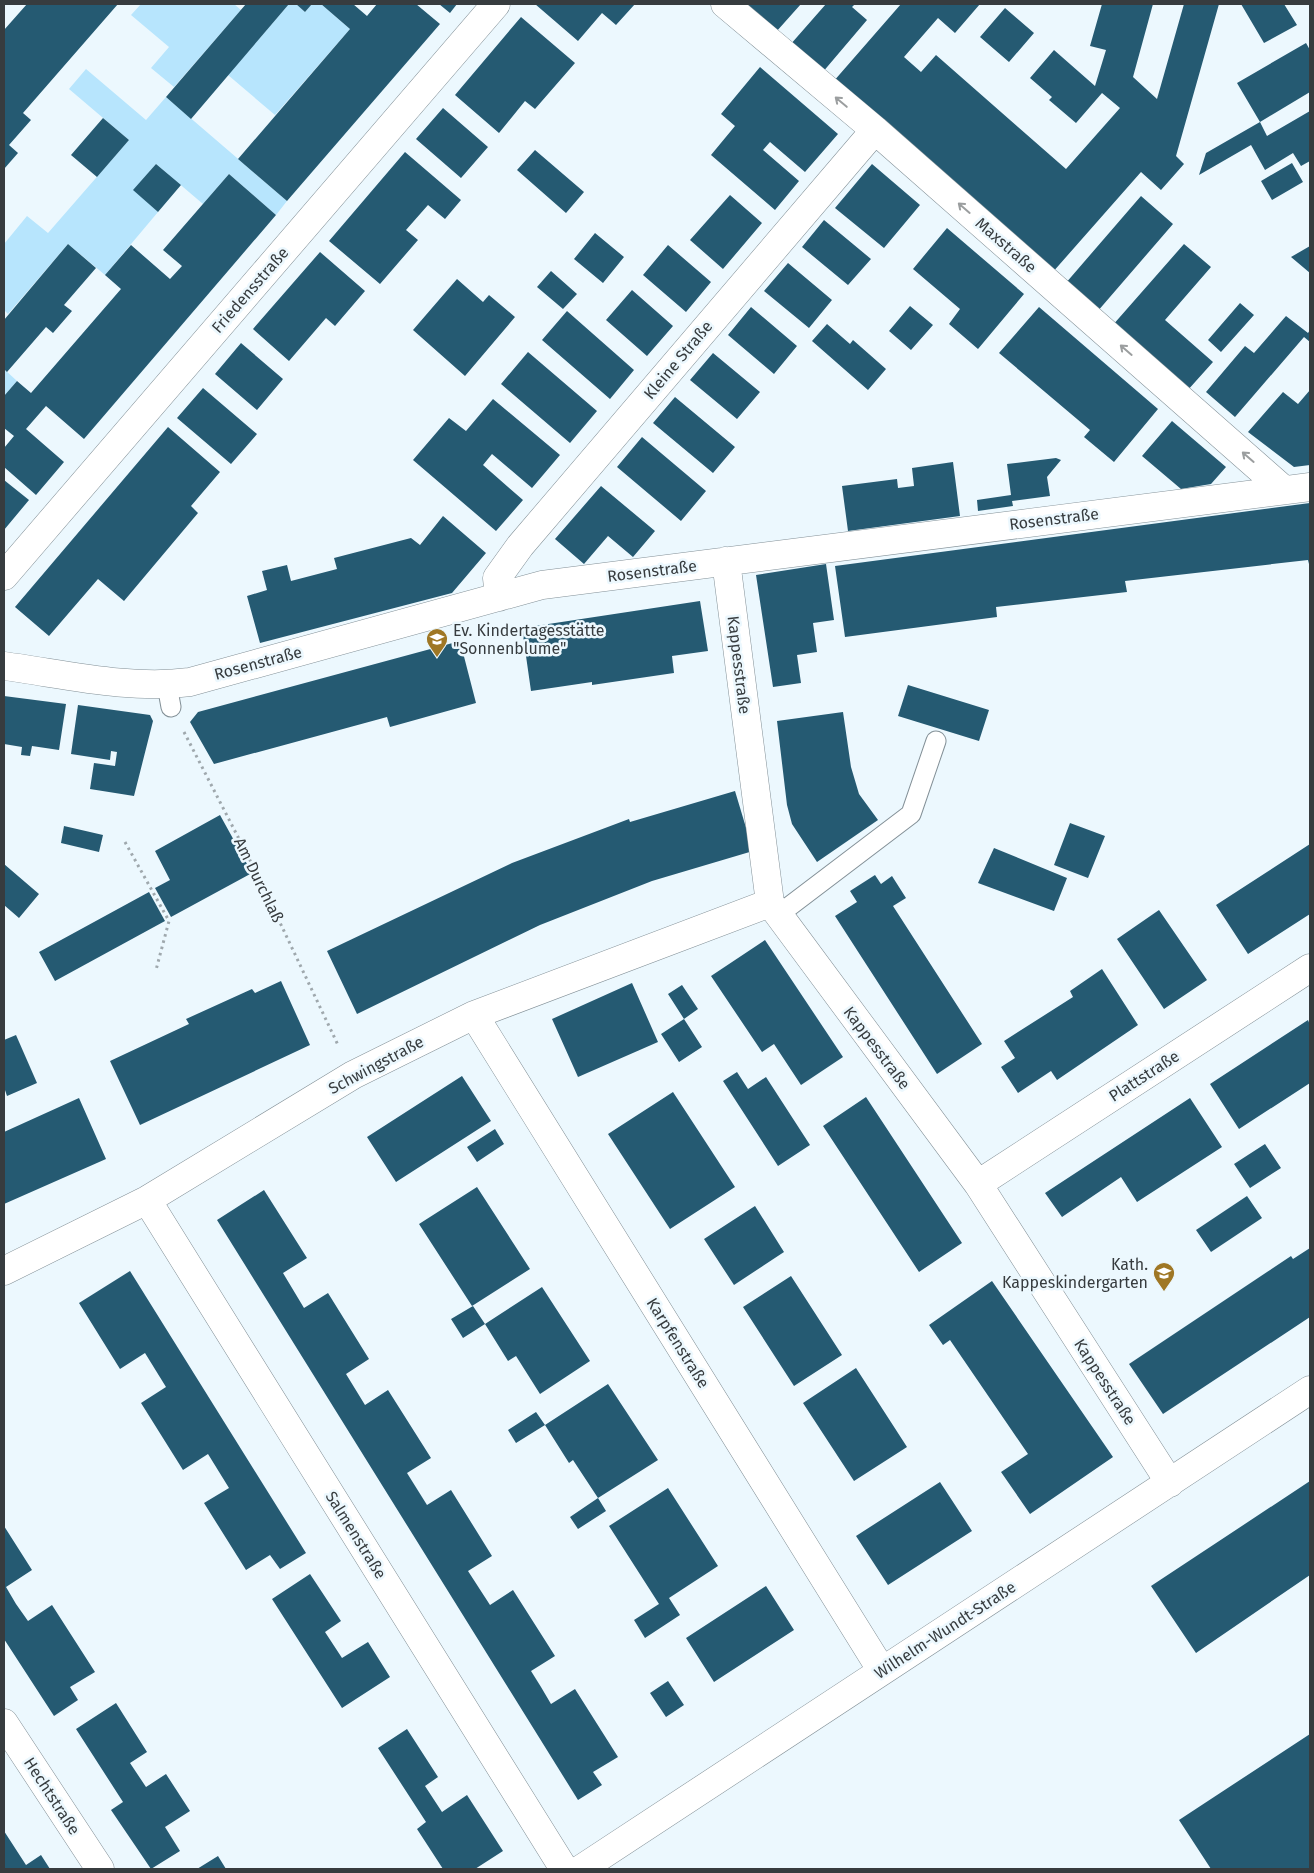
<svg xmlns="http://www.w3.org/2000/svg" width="1314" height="1873" viewBox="0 0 1314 1873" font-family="'Fira Sans',sans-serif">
<rect width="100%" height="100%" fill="#ecf8fe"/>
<!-- green -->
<path fill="#b7e5fd" d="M 141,4 L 234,4 L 241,10 L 174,87 L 151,68 L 169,47 L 131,15 Z
M 289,4 L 296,4 L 305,12 L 312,4 L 321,4 L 350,29 L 275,115 L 228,75 Z
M 86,69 L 146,120 L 166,97 L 287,201 L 276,215 L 229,174 L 203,204 L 156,164 L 134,190 L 158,212 L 105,275 L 68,244 L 8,314 L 4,310 L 4,244 L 27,216 L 48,233 L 129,140 L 69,89 Z
M 4,369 L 17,381 L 4,396 Z"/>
<!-- building -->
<path fill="#255a72" d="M 27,4 L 118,4 L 23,113 L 31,120 L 9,145 L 18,153 L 4,169 L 4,30 Z
M 246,4 L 289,4 L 191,119 L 166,97 Z
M 296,4 L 312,4 L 305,12 Z
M 321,4 L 353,4 L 367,16 L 377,4 L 416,4 L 440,24 L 287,201 L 238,159 L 350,29 Z
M 439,4 L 457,4 L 450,13 Z
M 535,4 L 635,4 L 616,25 L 602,13 L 578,41 Z
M 743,4 L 801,4 L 776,32 Z
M 826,4 L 855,4 L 852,7 L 867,20 L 822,73 L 790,45 Z
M 901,4 L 980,4 L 955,33 L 938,18 L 904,57 L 921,72 L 936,55 L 1066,169 L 1120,108 L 1102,93 L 1076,123 L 1049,100 L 1052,97 L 1030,78 L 1054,50 L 1095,86 L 1106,50 L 1090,46 L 1102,4 L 1153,4 L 1133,77 L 1157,99 L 1184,4 L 1219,4 L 1176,156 L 1184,164 L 1161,190 L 1141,172 L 1052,273 L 833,82 Z
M 1241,4 L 1284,4 L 1297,25 L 1264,43 Z
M 1005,8 L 1034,33 L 1009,62 L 980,37 Z
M 521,17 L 575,63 L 535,109 L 525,101 L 499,133 L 455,95 Z
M 1306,43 L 1310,50 L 1310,92 L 1260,122 L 1237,83 Z
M 760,67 L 838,134 L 805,172 L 770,142 L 763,150 L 799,181 L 775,210 L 711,155 L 735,126 L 721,114 Z
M 443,108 L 488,147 L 461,178 L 416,139 Z
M 1310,111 L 1310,161 L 1301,166 L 1293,153 L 1265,170 L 1251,145 L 1199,175 L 1206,153 L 1260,122 L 1267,136 Z
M 103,118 L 129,140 L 97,177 L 71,155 Z
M 535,150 L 584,192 L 566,213 L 517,170 Z
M 405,152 L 461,200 L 445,219 L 428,205 L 406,230 L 418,240 L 380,284 L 329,241 Z
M 1292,163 L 1303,182 L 1272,200 L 1261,181 Z
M 156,164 L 181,185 L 158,212 L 133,190 Z
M 872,164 L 920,205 L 884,248 L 835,208 Z
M 229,174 L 276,215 L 84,439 L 46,406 L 26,429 L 64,462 L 36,495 L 4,467 L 4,448 L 14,436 L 4,428 L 4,396 L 17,381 L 31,393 L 121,289 L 105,275 L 131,245 L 170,279 L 182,266 L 163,250 Z
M 730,195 L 762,223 L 723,269 L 690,240 Z
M 1141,196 L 1173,224 L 1097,312 L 1065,284 Z
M 824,220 L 871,259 L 848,285 L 802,247 Z
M 947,228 L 1024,294 L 978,349 L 949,324 L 960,309 L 913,269 Z
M 595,233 L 624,257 L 603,283 L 574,259 Z
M 68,244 L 96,268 L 64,305 L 72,311 L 53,333 L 46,327 L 7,372 L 4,369 L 4,320 Z
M 1184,244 L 1211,267 L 1165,320 L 1213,362 L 1187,391 L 1112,326 Z
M 668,245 L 711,282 L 686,312 L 643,275 Z
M 1310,246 L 1310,273 L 1291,257 Z
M 320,252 L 365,291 L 335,326 L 326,318 L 289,361 L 253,329 Z
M 788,263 L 832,300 L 809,328 L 764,291 Z
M 551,271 L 577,294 L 563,309 L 537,287 Z
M 457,279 L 483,302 L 489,295 L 515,317 L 465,376 L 413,330 Z
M 632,290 L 673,326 L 647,356 L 606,320 Z
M 1240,303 L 1254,315 L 1221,352 L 1208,340 Z
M 910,306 L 933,325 L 911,350 L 889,331 Z
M 751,307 L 797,346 L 774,374 L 728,335 Z
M 1039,307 L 1158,409 L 1114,462 L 1084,437 L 1090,430 L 999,353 Z
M 567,311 L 634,370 L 610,399 L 542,340 Z
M 1286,316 L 1308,333 L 1310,330 L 1310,342 L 1304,337 L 1235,417 L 1206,392 L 1245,346 L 1254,353 Z
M 827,324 L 850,344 L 853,340 L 886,369 L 868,390 L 812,341 Z
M 241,343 L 283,379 L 257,410 L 215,374 Z
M 528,352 L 597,411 L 570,443 L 501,384 Z
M 713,353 L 760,392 L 737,419 L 690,380 Z
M 203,388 L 257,434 L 231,464 L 177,418 Z
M 1310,390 L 1310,465 L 1294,467 L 1248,432 L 1283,392 L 1298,404 Z
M 675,397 L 735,447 L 713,473 L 653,423 Z
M 493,399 L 560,455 L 532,488 L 492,454 L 483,465 L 523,500 L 496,531 L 413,460 L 449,418 L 466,431 Z
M 1172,421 L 1226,467 L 1211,484 L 1181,489 L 1142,456 Z
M 168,427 L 220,472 L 191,506 L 198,513 L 124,601 L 98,579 L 49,636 L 15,607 Z
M 642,437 L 706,491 L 681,521 L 617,467 Z
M 1056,458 L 1061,460 L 1047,477 L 1050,496 L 1012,501 L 1013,506 L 978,511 L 977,500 L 1011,495 L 1007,464 Z
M 953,462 L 960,516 L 848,531 L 842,486 L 897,479 L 898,488 L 914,486 L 912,468 Z
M 4,480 L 29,500 L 4,530 Z
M 601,486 L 655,531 L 633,557 L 608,536 L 584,564 L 555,539 Z
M 1310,503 L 1310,568 L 1308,560 L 1125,581 L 1127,592 L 996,607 L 997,617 L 845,637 L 835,566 Z
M 443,516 L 486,553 L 452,593 L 260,643 L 247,596 L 267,590 L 262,571 L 287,565 L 291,581 L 337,569 L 334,558 L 411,538 L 420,545 Z
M 826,564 L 834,620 L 813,623 L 817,652 L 797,655 L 801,683 L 773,687 L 756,575 Z
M 700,601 L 708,651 L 672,656 L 674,673 L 592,685 L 592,682 L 531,691 L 522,628 Z
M 460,641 L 476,703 L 390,727 L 387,717 L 214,764 L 190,722 L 198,712 Z
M 908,685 L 989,710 L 979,741 L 898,716 Z
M 4,696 L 66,704 L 59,750 L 32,746 L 30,756 L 21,755 L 22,747 L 4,744 Z
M 78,705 L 150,715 L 153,721 L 134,796 L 90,789 L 94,763 L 115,766 L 117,752 L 111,751 L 110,760 L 71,754 Z
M 843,712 L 851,767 L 859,794 L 878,820 L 817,862 L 792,824 L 787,805 L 777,721 Z
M 735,791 L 753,851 L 652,881 L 540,925 L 357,1014 L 327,951 L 512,863 L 629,819 L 630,822 Z
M 220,815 L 252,873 L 171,917 L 155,888 L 170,880 L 155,851 Z
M 1070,823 L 1105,836 L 1088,878 L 1054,865 Z
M 64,826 L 103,835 L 99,852 L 61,843 Z
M 1310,844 L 1310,914 L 1248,954 L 1216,905 Z
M 994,848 L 1067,878 L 1054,911 L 978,883 Z
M 4,864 L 39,894 L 19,918 L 4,905 Z
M 875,875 L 881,884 L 892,876 L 906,898 L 893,906 L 982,1044 L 937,1074 L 835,916 L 857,902 L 850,891 Z
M 149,892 L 165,921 L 55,981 L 39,952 Z
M 1159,910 L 1207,980 L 1164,1009 L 1117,939 Z
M 765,940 L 843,1057 L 801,1085 L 774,1044 L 762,1052 L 711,976 Z
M 1102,969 L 1138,1025 L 1057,1080 L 1051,1071 L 1018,1093 L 1001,1067 L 1015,1058 L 1004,1041 L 1073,997 L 1070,991 Z
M 281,981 L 310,1045 L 140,1125 L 110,1061 L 189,1024 L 186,1019 L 252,989 L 255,993 Z
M 632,983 L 658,1042 L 578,1077 L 552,1019 Z
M 682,985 L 698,1009 L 684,1019 L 668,994 Z
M 684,1019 L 702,1047 L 679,1062 L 661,1034 Z
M 1308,1020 L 1310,1025 L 1310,1083 L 1239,1129 L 1210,1084 Z
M 16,1035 L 37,1083 L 7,1096 L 4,1087 L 4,1040 Z
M 737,1072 L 748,1089 L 766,1077 L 810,1145 L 778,1166 L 723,1081 Z
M 462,1076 L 491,1121 L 396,1182 L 367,1137 Z
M 673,1092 L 735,1187 L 670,1229 L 608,1134 Z
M 866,1097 L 962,1243 L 919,1272 L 823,1126 Z
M 79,1098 L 106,1159 L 4,1204 L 4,1132 Z
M 1190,1098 L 1222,1147 L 1137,1202 L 1121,1177 L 1062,1217 L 1045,1193 Z
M 495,1129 L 504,1144 L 477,1162 L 467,1147 Z
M 1265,1144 L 1281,1168 L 1250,1188 L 1234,1164 Z
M 477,1187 L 530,1269 L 472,1306 L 419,1224 Z
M 264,1190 L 307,1258 L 283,1273 L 304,1308 L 328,1293 L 369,1359 L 346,1374 L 365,1405 L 388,1390 L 431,1458 L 407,1473 L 427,1505 L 451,1490 L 492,1556 L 468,1571 L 490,1605 L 513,1590 L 555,1656 L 531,1671 L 541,1687 L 551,1704 L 575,1689 L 618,1757 L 593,1772 L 602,1785 L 578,1800 L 217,1220 Z
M 1247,1196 L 1262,1218 L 1211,1252 L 1196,1230 Z
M 755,1206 L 784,1252 L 734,1285 L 704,1239 Z
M 1310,1248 L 1310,1317 L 1163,1414 L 1129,1364 L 1291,1256 L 1293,1259 Z
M 130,1271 L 306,1553 L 280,1569 L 270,1555 L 246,1570 L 204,1503 L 229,1488 L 208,1454 L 183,1470 L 141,1403 L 166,1387 L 145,1353 L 120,1369 L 79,1303 Z
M 791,1276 L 842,1355 L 794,1386 L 743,1307 Z
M 992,1281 L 1113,1457 L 1030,1514 L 1001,1472 L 1028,1454 L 950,1340 L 943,1345 L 929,1325 Z
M 542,1287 L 590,1361 L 540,1394 L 516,1356 L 508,1361 L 485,1324 Z
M 473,1306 L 485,1324 L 463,1338 L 451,1319 Z
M 856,1368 L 907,1447 L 854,1481 L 803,1403 Z
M 608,1384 L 658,1460 L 598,1498 L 606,1511 L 578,1529 L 570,1517 L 598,1498 L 573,1460 L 569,1463 L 545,1425 Z
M 536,1412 L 545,1425 L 516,1443 L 508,1430 Z
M 1310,1481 L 1310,1575 L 1196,1653 L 1151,1586 Z
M 940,1482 L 972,1531 L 888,1585 L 856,1536 Z
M 668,1488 L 718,1566 L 669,1598 L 680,1615 L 645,1638 L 634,1620 L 659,1604 L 609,1526 Z
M 4,1526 L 32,1570 L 6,1587 L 16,1604 L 28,1621 L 52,1605 L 95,1672 L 70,1687 L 78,1700 L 54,1716 L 4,1639 Z
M 310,1574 L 341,1621 L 325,1632 L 342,1658 L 368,1642 L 390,1677 L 342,1708 L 272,1599 Z
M 766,1586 L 794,1630 L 714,1682 L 686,1638 Z
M 668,1681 L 684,1705 L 666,1717 L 650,1693 Z
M 116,1703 L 147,1752 L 130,1763 L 146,1787 L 166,1774 L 190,1811 L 165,1827 L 180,1851 L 151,1869 L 111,1810 L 123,1802 L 76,1729 Z
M 407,1729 L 438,1777 L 425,1786 L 442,1812 L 467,1795 L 503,1851 L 475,1869 L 443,1869 L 417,1829 L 426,1822 L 378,1748 Z
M 1310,1734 L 1310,1869 L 1211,1869 L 1179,1820 Z
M 4,1831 L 26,1865 L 41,1855 L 50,1869 L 4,1869 Z
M 218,1856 L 226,1869 L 197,1869 Z"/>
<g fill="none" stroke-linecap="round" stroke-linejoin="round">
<!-- lane casing -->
<g stroke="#839097" stroke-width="21">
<path id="lane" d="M 167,685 L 171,707
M 778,915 L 911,814 L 936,741"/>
</g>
<!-- street casing -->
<g stroke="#839097" stroke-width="29">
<path id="street" d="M 725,4 L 875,130 L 1284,490
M 726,561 L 770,903 L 978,1184 L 1170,1483
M 4,576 L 496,4
M 499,597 L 497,578 L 520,546 L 875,130
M 4,666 C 64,674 129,690 190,682 L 542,585 L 1310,487
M 474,1015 L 882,1671
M 978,1184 L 1310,968
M 147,1200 L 564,1869
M 4,1271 L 147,1200 L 353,1075 L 474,1015 L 770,903
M 4,1723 L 100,1869
M 581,1869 L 1310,1390"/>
</g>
<!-- path -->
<path stroke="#9fa8ad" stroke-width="3" stroke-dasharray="2.5 4" stroke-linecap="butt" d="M 184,732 L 256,872 L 338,1045
M 125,842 L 169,921 L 156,970"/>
<!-- lane -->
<use href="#lane" stroke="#fff" stroke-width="19"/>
<!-- street -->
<use href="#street" stroke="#fff" stroke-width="28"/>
</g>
<!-- one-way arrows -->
<defs><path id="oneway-shaft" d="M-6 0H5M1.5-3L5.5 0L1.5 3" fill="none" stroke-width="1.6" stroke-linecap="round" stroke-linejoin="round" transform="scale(1.25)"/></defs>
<g stroke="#9b9e9f">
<use href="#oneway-shaft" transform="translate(841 102) rotate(-140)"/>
<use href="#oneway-shaft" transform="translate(964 208) rotate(-139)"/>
<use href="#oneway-shaft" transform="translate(1126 350) rotate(-139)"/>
<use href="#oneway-shaft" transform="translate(1248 457) rotate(-139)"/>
</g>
<!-- icons -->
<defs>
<g id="school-pin" transform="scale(1.125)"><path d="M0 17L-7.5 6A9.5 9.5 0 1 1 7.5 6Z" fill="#9f7725" stroke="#ecf8fe"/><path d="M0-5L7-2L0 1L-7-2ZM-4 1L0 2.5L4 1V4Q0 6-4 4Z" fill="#fff"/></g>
</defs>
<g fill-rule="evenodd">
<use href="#school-pin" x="437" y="639"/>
<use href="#school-pin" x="1164" y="1273"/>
</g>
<g text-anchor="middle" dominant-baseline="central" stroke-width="5" stroke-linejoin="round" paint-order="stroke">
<!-- street labels -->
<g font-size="16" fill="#373c3f" stroke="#ecf8fe">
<text transform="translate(1006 245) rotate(41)">Maxstraße</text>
<text transform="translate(250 290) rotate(-49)">Friedensstraße</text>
<text transform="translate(678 360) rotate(-50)">Kleine Straße</text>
<text transform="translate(1054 519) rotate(-7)">Rosenstraße</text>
<text transform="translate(652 571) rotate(-7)">Rosenstraße</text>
<text transform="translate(258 663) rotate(-15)">Rosenstraße</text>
<text transform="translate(739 665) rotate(83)">Kappesstraße</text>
<text transform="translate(259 880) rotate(64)">Am Durchlaß</text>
<text transform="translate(877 1048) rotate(53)">Kappesstraße</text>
<text transform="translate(376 1065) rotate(-28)">Schwingstraße</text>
<text transform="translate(1144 1076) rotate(-33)">Plattstraße</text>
<text transform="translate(678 1343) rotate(58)">Karpfenstraße</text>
<text transform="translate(1105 1382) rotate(57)">Kappesstraße</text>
<text transform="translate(356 1535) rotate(58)">Salmenstraße</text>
<text transform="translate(945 1630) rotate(-33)">Wilhelm-Wundt-Straße</text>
<text transform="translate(52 1796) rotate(57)">Hechtstraße</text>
</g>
<!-- poi labels -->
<g font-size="16" fill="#373c3f" stroke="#ecf8fe" text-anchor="start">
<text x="453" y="630">Ev. Kindertagesstätte<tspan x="453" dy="18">"Sonnenblume"</tspan></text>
<text x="1148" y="1264" text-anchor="end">Kath.<tspan x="1148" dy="18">Kappeskindergarten</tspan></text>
</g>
</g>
<!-- border -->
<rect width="1314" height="1873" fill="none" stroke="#373c3f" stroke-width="10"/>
</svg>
